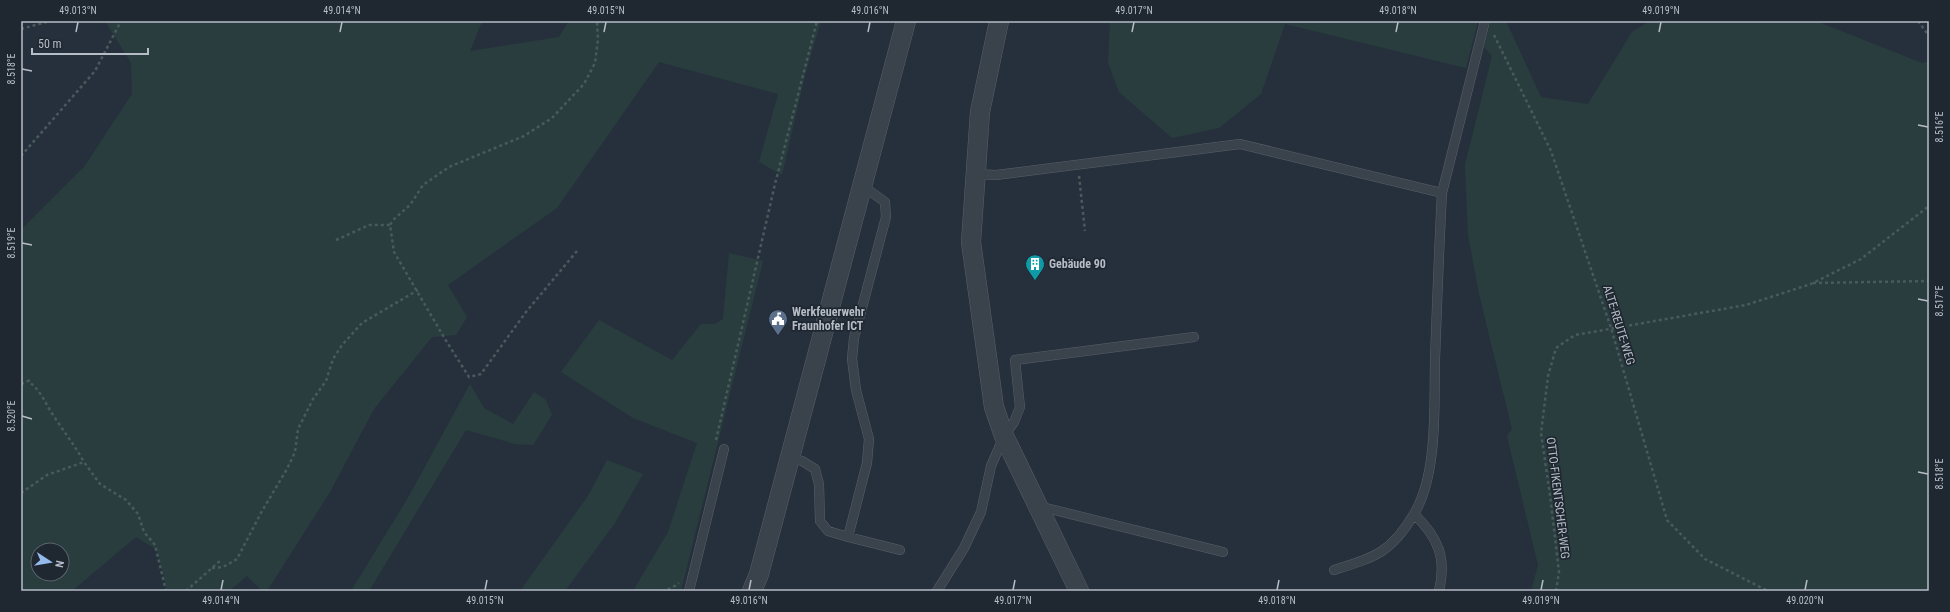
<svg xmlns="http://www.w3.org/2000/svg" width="1950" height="612" viewBox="0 0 1950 612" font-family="'Roboto Condensed',sans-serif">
<rect width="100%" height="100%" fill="#26303c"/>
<!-- green -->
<path fill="#293d3e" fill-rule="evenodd" d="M 105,21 L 484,21 L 480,26 L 470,51 L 559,37 L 569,21 L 821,21 L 806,71 L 782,175 L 759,162 L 778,94 L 659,62 L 557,208 L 448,285 L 467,317 L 456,335 L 432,337 L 374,409 L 330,492 L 267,591 L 262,591 L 247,576 L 229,591 L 167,591 L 157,550 L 136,537 L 72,591 L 21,591 L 21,230 L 84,167 L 132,94 L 131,63 ZM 38,550 L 62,550 L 62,574 L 38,574 Z
M 1110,21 L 1478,21 L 1466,68 L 1285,24 L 1261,94 L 1219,128 L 1172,138 L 1119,92 L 1108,63 Z
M 1491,21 L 1506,21 L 1541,97 L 1588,104 L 1632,32 L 1650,21 L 1816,21 L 1922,63 L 1929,61 L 1929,591 L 1531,591 L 1538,565 L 1507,436 L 1512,429 L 1479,294 L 1468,234 L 1465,165 L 1492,56 L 1484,47 Z
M 729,253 L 763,261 L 681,591 L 633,591 L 668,532 L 697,443 L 633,418 L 561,372 L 599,320 L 672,360 L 701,324 L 715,324 L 723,319 Z
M 470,384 L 484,408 L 513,424 L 534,392 L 546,400 L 552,415 L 533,445 L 515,444 L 466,430 L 369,591 L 351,591 L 409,496 Z
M 607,460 L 643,474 L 615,523 L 565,591 L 520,591 L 588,496 Z"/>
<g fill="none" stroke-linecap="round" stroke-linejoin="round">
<!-- lane casing -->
<g stroke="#58606a" stroke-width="10">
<path id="lane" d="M 975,174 L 996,175 L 1240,144 L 1442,193 L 1485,21
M 791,458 L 802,461 L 815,469 L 819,484 L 820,521 L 828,531 L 848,537 L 867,463 L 869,439 L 856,390 L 852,359 L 854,338 L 886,217 L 885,202 L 871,192 L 861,189
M 1038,506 L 1223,552
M 848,537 L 900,550
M 1334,570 C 1375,557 1391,553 1414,514
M 689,591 L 724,449
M 937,591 L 964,548 L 981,512 L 991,466 L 1004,436 L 1014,422 L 1020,407 L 1015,360 L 1194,337
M 1439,591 C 1447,558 1438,537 1414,514 C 1438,474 1434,406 1435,360 C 1437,304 1439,248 1442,193"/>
</g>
<!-- street casing -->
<g stroke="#58606a" stroke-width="20">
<path id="street" d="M 999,21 L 980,112 L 971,242 L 994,407 L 1004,436 L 1079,591
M 752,591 L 759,574 L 906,21"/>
</g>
<!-- path -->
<path stroke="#485a5c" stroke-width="2.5" stroke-dasharray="3 3" stroke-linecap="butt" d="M 1918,21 L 1929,36
M 21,29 L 50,21
M 1494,35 L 1551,151 L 1611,328 L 1667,520 L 1705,559 L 1768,591
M 21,156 L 95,71 L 121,21
M 1079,176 L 1085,231
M 336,240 L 369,225 L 390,225
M 577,251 L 526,312 L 481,374 L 469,377 L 445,339 L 394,252 L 390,225 L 393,220 L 410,205 L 423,185 L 449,167 L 524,136 L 552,118 L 584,84 L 595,63 L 598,39 L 597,21
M 1813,283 L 1929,281
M 30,380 L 28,381 C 42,391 45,404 55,418 C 65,433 75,446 84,462
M 21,384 L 28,381
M 716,440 L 775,184 L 817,21
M 21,493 L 47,475 L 84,462 L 100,484 L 126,500 L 138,514 L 144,532 L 155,545 L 166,591
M 212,568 L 223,567 L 237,559 L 262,511 L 287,469 L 295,452 L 298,429 L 313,399 L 326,381 L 333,359 L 342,345 L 362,323 L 418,290
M 186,591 L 221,560
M 662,591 L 672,588 L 679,583
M 1556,591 L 1559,572 L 1550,495 L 1541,433 L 1548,376 L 1556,348 L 1575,335 L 1746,305 L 1811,284 L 1861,259 L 1929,206"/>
<!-- lane -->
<use href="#lane" stroke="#3a424c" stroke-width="9"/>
<!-- street -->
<use href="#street" stroke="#3a424c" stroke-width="19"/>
</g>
<!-- ticks -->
<path fill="none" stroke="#b6bdc7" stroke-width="1.5" d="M 76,32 L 78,22M 340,32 L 342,22M 604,32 L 606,22M 868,32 L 870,22M 1132,32 L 1134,22M 1396,32 L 1398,22M 1659,32 L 1661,22M 22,69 L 32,71M 1918,125 L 1928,127M 22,243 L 32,245M 1918,299 L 1928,301M 22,416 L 32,419M 1918,472 L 1928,474M 221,590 L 223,580M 485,590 L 487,580M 749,590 L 751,580M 1013,590 L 1015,580M 1277,590 L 1279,580M 1541,590 L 1543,580M 1805,590 L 1807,580"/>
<!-- icons -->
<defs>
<g id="building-pin" transform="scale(1)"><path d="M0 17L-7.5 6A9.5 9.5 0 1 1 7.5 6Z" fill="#0f9aa8" stroke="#1f2731"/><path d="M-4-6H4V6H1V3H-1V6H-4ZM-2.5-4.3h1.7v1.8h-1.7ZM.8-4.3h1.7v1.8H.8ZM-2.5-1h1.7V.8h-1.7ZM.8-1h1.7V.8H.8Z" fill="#fff"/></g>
<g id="civic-pin" transform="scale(1)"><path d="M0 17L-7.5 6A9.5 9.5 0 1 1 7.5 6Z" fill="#5c6f8a" stroke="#1f2731"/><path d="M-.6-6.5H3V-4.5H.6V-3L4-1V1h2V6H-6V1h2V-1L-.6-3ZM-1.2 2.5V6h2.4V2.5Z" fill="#fff"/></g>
</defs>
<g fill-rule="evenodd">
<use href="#building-pin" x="1035" y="264"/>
<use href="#civic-pin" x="778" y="319"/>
</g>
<g text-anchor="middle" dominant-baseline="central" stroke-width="3.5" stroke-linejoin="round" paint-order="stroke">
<!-- poi labels -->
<g font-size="12" font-weight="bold" fill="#b6bdc7" stroke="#1f2731" text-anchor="start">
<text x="1049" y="264">Gebäude 90</text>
<text x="792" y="312">Werkfeuerwehr<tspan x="792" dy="14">Fraunhofer ICT</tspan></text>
</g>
<!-- street labels -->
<g font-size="12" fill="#b6bdc7" stroke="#1f2731">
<text transform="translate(1619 325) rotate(73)">ALTE-REUTE-WEG</text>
<text transform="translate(1558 498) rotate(83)">OTTO-FIKENTSCHER-WEG</text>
</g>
</g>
<!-- border -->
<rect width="1950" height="612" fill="none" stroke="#1f2731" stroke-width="44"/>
<!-- north arrow -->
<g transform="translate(50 562) rotate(102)"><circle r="19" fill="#1f2731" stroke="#5b636d"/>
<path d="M0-3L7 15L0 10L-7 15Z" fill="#94baee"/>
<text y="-6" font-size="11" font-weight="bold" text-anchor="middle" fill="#b6bdc7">N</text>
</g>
<!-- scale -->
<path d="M32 48v6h116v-6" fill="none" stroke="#b6bdc7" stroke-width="2"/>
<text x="38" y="48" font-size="12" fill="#b6bdc7" stroke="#1f2731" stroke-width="3" paint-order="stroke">50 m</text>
<rect x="22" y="22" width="1906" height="568" fill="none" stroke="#b6bdc7" stroke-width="1.5"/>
<g font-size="10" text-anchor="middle" fill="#b6bdc7">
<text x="78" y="14">49.013°N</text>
<text x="342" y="14">49.014°N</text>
<text x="606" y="14">49.015°N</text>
<text x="870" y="14">49.016°N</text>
<text x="1134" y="14">49.017°N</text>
<text x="1398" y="14">49.018°N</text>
<text x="1661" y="14">49.019°N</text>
<text transform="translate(11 69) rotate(-90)" y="4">8.518°E</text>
<text transform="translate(1939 127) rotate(-90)" y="4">8.516°E</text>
<text transform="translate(11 243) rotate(-90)" y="4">8.519°E</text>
<text transform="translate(1939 301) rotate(-90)" y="4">8.517°E</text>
<text transform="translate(11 416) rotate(-90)" y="4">8.520°E</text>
<text transform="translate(1939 474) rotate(-90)" y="4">8.518°E</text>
<text x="221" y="604">49.014°N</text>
<text x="485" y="604">49.015°N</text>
<text x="749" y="604">49.016°N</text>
<text x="1013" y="604">49.017°N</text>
<text x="1277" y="604">49.018°N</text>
<text x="1541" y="604">49.019°N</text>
<text x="1805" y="604">49.020°N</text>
</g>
</svg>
